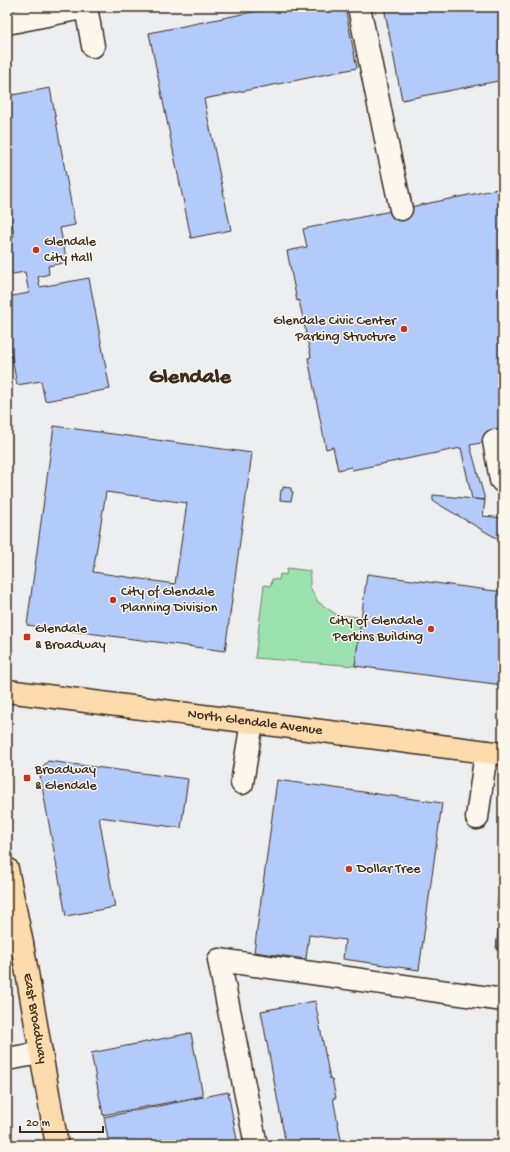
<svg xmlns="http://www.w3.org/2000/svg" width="510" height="1152" viewBox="0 0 510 1152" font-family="'Gochi Hand',sans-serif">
<rect width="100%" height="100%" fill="#edeeef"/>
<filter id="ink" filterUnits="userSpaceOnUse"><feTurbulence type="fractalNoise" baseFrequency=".025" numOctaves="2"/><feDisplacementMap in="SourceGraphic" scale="8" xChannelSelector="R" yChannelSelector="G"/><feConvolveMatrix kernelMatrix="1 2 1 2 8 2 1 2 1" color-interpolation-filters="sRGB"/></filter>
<g filter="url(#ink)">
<!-- green -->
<path fill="#9ce2af" stroke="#6c8666" d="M 287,568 L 310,571 L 310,587 L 318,602 L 337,615 L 361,617 L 355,666 L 255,658 L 264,585 L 271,586 L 272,579 L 279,580 L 280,574 L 286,575 Z"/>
<!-- building -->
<path fill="#b3cbfa" stroke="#3b2a1e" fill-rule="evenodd" d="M 277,7 L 345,7 L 357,68 L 204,99 L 231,230 L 191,238 L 149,33 Z
M 384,7 L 503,7 L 503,80 L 402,100 Z
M 50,88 L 75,225 L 60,228 L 67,262 L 48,266 L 49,274 L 38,277 L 40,287 L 89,278 L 110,389 L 45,401 L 41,381 L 17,385 L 7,331 L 7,297 L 29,293 L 25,272 L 7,275 L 7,238 L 14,236 L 12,222 L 7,223 L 7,96 Z
M 503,188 L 503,439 L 470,445 L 485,500 L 472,499 L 461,448 L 352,470 L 351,467 L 338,470 L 333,447 L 326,449 L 308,358 L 311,357 L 299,300 L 297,301 L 287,251 L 307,247 L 303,229 Z
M 54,426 L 252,453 L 225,651 L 27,625 ZM 106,492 L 187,503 L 175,584 L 93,572 Z
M 283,487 L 291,488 L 291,491 L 293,492 L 291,501 L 280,500 L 281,490 L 283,490 Z
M 433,495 L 485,500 L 483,516 L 503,518 L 503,542 L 433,501 Z
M 367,574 L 503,592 L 503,685 L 355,666 Z
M 48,761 L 188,779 L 181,828 L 99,817 L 115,907 L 66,916 L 39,770 Z
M 277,780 L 442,803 L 419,970 L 343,959 L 345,940 L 309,935 L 306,959 L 254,952 Z
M 503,863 L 503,948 L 496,948 L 501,907 L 497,906 Z
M 315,1001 L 330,1079 L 332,1079 L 336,1098 L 333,1098 L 342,1145 L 286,1145 L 261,1011 Z
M 191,1033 L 203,1096 L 103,1115 L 91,1053 Z
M 228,1092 L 238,1145 L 109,1145 L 104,1117 Z"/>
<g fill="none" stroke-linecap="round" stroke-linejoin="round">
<!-- minor casing -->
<g stroke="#3b2a1e" stroke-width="25">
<path id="minor" d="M 86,7 L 93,46
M 359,7 L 388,149 L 401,209
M 7,23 L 87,7
M 494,441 L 501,480 L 503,482
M 242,783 L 252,722
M 477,818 L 486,752
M 7,943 L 22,944
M 7,1059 L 41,1053
M 256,1145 L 219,960 L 503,1000"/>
</g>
<!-- major casing -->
<g stroke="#3b2a1e" stroke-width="25">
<g id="major">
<path id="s1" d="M 7,691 L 503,754"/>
<path id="s2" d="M 7,869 L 22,944 L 57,1145"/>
</g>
</g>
<!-- minor -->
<use href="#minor" stroke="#fbf7ec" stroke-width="22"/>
<!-- major -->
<use href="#major" stroke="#fcdcac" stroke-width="22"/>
</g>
</g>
<!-- markers -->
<g fill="#c8321e" stroke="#fbf7ec" stroke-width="1.5">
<circle cx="36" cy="250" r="4"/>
<circle cx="404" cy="329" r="4"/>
<circle cx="113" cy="600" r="4"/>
<circle cx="431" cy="629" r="4"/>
<rect x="23" y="633" width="8" height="8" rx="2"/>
<rect x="23" y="774" width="8" height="8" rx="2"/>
<circle cx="349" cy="869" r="4"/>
</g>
<g text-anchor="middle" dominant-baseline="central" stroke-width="3" stroke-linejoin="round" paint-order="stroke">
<!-- poi labels -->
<g font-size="14" fill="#3b2a1e" stroke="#fbf7ec" text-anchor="start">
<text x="44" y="242">Glendale<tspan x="44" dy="16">City Hall</tspan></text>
<text x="396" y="321" text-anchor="end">Glendale Civic Center<tspan x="396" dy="16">Parking Structure</tspan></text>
<text x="121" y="592">City of Glendale<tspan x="121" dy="16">Planning Division</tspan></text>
<text x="423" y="621" text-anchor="end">City of Glendale<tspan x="423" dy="16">Perkins Building</tspan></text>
<text x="35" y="629">Glendale<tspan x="35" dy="16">&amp; Broadway</tspan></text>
<text x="35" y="770">Broadway<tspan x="35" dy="16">&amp; Glendale</tspan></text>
<text x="357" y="869">Dollar Tree</text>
</g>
<!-- street labels -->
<g font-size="14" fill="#3b2a1e" stroke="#fbf7ec">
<text stroke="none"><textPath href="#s1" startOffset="250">North Glendale Avenue</textPath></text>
<text stroke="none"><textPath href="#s2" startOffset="152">East Broadway</textPath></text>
</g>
<!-- town labels -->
<g font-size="22" font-weight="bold" fill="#3b2a1e" stroke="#fbf7ec">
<text x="190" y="378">Glendale</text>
</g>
</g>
<!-- margin -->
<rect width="510" height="1152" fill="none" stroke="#fbf7ec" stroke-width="24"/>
<rect x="12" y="12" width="486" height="1128" fill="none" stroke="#3b2a1e" stroke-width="1.5" filter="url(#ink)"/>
<!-- scale -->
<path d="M20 1126v6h83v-6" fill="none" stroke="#3b2a1e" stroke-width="2"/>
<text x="26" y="1126" font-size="12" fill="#3b2a1e" stroke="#fbf7ec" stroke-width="3" paint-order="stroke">20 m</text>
</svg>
